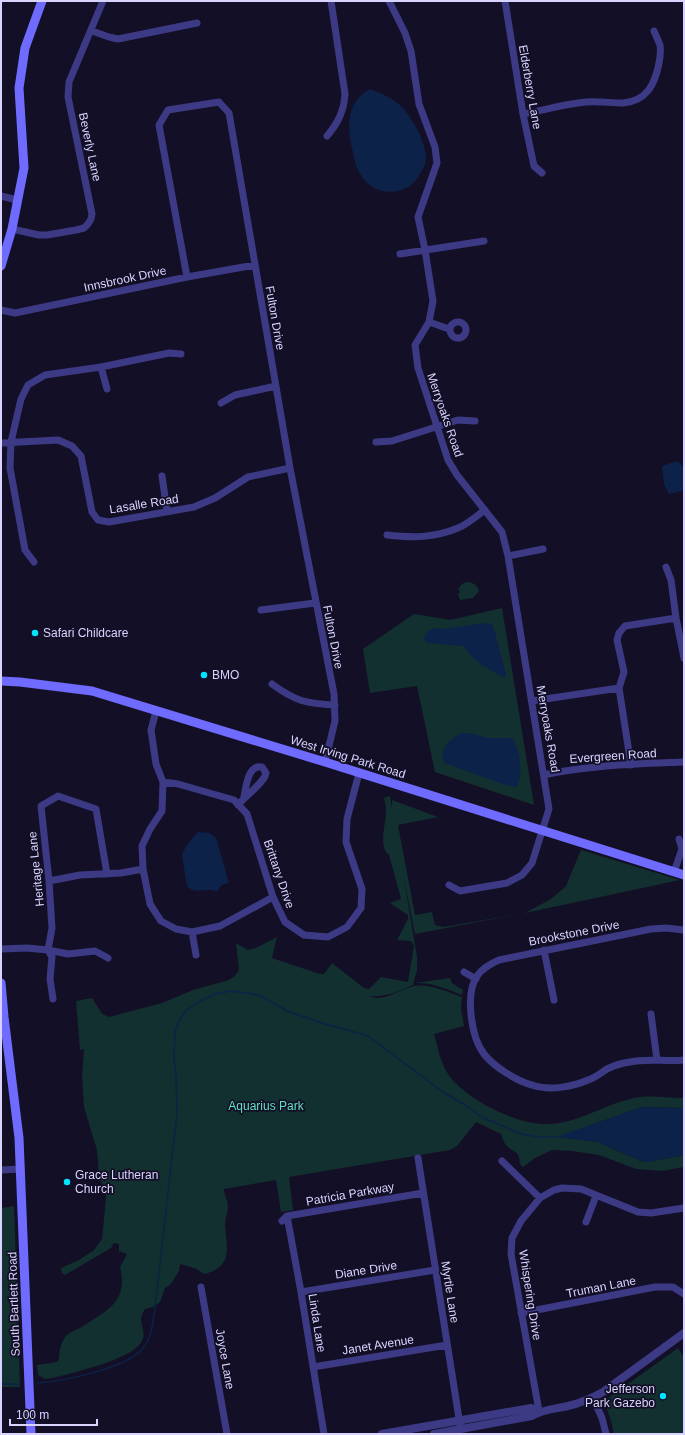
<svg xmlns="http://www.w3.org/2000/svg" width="685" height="1435" viewBox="0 0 685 1435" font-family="Helvetica,sans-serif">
<rect width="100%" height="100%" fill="#130f26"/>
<!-- green -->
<path fill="#12302f" d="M 466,582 C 472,582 478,585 479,591 L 473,598 L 460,600 L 458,594 L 460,592 L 458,589 L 462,584 Z
M 502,608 L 534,805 L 435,772 L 417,686 L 370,693 L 363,649 L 414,614 L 450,620 Z
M 390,796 L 392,809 L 392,800 L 438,817 L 398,825 L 415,915 L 432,912 L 435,925 L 444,927 L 525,913 L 551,899 L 566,886 L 581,850 L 680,880 L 525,913 L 415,934 L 404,879 L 417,957 L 417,970 L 413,985 C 399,991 384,998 369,996 C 383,1003 400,989 414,986 C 429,983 448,992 462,997 L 461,1009 L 464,1026 L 434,1034 C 438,1047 440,1062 448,1074 C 465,1099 518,1126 549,1124 C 577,1123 602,1106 630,1099 C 647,1094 666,1098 684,1098 L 684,1108 L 642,1107 L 558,1137 L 598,1142 L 641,1161 L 647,1162 L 684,1155 L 684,1167 L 662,1171 L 636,1169 L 599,1155 L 572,1151 L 552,1150 L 535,1158 L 523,1167 L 520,1164 C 519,1149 515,1154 507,1146 C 504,1144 502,1137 501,1134 L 476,1122 L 457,1146 L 450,1150 L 289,1177 L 293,1210 L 281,1212 L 276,1180 L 224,1189 C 224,1195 228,1200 228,1207 C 228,1213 225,1218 225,1225 C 227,1248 233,1267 204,1274 L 197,1269 L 180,1264 L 179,1271 L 171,1284 L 165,1288 L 160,1302 L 153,1307 L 145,1309 C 135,1324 148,1327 142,1341 C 134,1359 72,1373 52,1378 L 45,1379 L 38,1375 L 37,1365 L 57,1362 L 59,1359 C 59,1351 61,1342 66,1336 C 70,1332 75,1330 80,1328 C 105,1311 129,1303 120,1267 L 127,1254 L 119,1251 L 119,1244 L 114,1243 L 111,1248 L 65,1275 L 62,1273 L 61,1268 L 79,1260 L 94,1250 L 102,1239 L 104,1219 L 106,1196 L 99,1175 L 97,1150 L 84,1107 L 82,1076 L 84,1049 L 80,1050 L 76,1001 L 92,998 L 102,1014 L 109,1017 L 162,1003 L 193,990 L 229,980 L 235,976 L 239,970 L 236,943 L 248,950 L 256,948 L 277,937 L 272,958 L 320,974 L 324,974 L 332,963 L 364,988 L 369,989 L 381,977 L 408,982 L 414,946 L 411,941 L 397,940 L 408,919 L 408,915 L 390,903 L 401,899 L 389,855 C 378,847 386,823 386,811 C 386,806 385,802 384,798 Z
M 450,978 L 452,983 L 463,990 L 462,995 C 447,989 431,982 415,983 Z
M 14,1206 L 20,1387 L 1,1387 L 1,1208 Z
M 678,1348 L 684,1357 L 684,1434 L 614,1434 L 611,1421 L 604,1401 Z"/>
<!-- water -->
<path fill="#0c2248" d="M 370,89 C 381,93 393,98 402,107 C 413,119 430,148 425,164 C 424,167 422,170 421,172 C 418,178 413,185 406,188 C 386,197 368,190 358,170 C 355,165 355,159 353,153 C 347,129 345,102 370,89 Z
M 677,461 L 684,467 L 684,489 L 682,491 L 669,494 L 664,484 L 662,466 Z
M 486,623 L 493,625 L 506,674 L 505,678 L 483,666 L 473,658 L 463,646 L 426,643 L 424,638 L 428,631 L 434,628 L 442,629 Z
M 463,733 L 469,733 L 489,738 L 512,738 C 520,748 524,778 516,787 L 505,785 L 445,763 C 436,752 452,736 463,733 Z
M 198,832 L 210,833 L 216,838 L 229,883 C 223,883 219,887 217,892 C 209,886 195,896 187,886 L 182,856 C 184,847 192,838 198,832 Z
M 642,1107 L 684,1108 L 684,1155 L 647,1162 L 641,1161 L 598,1142 L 556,1137 Z"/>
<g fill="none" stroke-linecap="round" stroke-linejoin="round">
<!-- stream -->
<path stroke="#0c2248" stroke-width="1.5" d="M 38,1383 C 64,1381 129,1368 144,1347 C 152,1336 153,1321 155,1308 L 177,1113 L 176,1075 L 174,1057 L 175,1032 L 179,1020 L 187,1010 L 200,1001 L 215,994 L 230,991 L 248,993 L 261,996 L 287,1011 L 322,1023 L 368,1036 L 443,1092 L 465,1105 L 482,1117 L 521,1134 L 538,1137 L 556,1137
M 1,1384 L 20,1384"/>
<!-- minor -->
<path stroke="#3d3a85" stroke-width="7" d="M 389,1 L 405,33 L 411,51 L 419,104 L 435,147 L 437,163 L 418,217 L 425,250 L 433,301 L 429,322 L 415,345 L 418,368 L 448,460 L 457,475 L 502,532 L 508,556 L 549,809 L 532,863 L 522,875 L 507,883 L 460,891 L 449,885
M 505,1 L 523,114 L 534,166 L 542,173
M 92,31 L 109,37 L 118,39 L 197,23
M 523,114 C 544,110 565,104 586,102 C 599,101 611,103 623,103 C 647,101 655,84 659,63 C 660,58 661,51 660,45 C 658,40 656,36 654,31
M 327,136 C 338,123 344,111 345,94 L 331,1
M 1,196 L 17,200
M 12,229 L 39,235 L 47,235 L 76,230 L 84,228 L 88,224 L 91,219 L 92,214 L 68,97 L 69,82 L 103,1
M 400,254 L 484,241
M 187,277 L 159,125 L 168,110 L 219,102 L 229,113 L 290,468 L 334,694 L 335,721 L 325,762
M 1,310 L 15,313 L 187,277 L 255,265
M450 330a8 8 0 1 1 16 0a8 8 0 1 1-16 0Z
M 429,322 L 449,329
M 101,367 L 107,389
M 221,403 L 235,395 L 276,386
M 376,442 L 392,441 L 458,420 L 475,421
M 1,443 L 58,440 L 72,446 L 81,456 L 92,512 L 98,520 L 109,522 L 194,507 L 215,498 L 248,477 L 290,468
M 162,476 L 167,511
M 387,535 C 413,538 434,538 458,528 C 468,524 476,516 485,510
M 508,556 L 543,549
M 34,562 L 25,550 L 10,468 L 11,442 L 21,399 L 28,385 L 45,375 L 101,367 L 169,353 L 181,354
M 666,567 L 671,580 L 676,618 L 684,658
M 261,610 L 315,603
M 272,684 C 295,701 307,704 335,705
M 532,701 L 619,688
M 156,711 L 151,730 L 156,764 L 163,782 L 162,811 L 150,829 L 142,846 L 143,869 L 150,904 L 161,921 L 176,929 L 192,932 L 220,926 L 273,897
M 631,765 L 619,688 L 624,672 L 617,640 L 619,633 L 625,626 L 676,618
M 544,775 C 590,765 638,764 684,762
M 163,782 L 178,784 L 234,800 L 247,814 L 273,897 L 285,922 L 304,935 L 328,937 L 347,927 L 361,908 L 362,889 L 346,842 L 347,819 L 359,773
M 238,805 C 245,796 265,782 266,773 L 262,767 C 248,764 246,787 244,797
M 674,872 L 682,849 L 679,839
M 49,881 L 80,875 L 121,873 L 143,869
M 684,930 L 666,928 L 651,929 L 499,960 C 492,963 482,969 477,976 C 465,994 471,1037 484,1054 C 494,1067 517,1081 532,1085 C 549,1091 572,1087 588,1080 C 595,1078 601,1073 607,1069 C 613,1066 622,1063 630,1062 C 647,1058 666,1062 684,1060
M 192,932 L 196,955
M 1,949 L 27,948 L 48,950 L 68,954 L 95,951 L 108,958
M 544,950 L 554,1000
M 464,972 L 476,979
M 53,999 L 50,979 L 52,957 L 48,950 L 52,928 L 49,881 L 41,806 L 58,796 L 96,809 L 107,874
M 651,1014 L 657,1060
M 418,1158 L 460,1425
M 502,1161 L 540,1198
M 1,1170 L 21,1169
M 287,1216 L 301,1292 L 324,1434
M 282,1221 L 287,1216 L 423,1193
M 586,1222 L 596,1196
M 201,1287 L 227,1434
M 301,1292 L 435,1270
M 521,1313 L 655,1287 L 673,1287 L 684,1294
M 313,1367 L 447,1345
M 593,1398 L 602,1418 L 606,1434
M 539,1411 L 511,1254 L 512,1238 L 521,1221 L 540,1198 L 554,1190 L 562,1188 L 581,1189 L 638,1212 L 651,1213 L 684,1208"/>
<!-- tertiary -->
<path stroke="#3d3a85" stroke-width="8" d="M 382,1434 L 531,1408 L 539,1411
M 434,1434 L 532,1416 C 543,1409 556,1409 568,1406 C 581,1403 592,1398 603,1392 L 684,1333"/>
<!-- secondary -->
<path stroke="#6f6bff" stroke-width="9" d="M 1,266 L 12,229 L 24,168 L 19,88 L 25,48 L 42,1
M 1,681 L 20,682 L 92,691 L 325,762 L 684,875
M 1,983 L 4,1017 L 19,1138 L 31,1434"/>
</g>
<!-- markers -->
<g fill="#00e5ff" stroke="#130f26" stroke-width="1.5">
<circle cx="35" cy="633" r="4"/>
<circle cx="204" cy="675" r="4"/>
<circle cx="67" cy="1182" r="4"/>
<circle cx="663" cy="1396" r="4"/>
</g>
<g text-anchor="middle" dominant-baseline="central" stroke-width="3.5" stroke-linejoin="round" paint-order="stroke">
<!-- street labels -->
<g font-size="12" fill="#d9d4ff" stroke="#130f26">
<text transform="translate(530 87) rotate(80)">Elderberry Lane</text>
<text transform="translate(90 147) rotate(78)">Beverly Lane</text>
<text transform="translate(125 279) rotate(-12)">Innsbrook Drive</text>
<text transform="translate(275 318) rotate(80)">Fulton Drive</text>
<text transform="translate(445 415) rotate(71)">Merryoaks Road</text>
<text transform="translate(144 504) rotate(-9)">Lasalle Road</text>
<text transform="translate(333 637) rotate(79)">Fulton Drive</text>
<text transform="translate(548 729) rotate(80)">Merryoaks Road</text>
<text transform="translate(613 756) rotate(-4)">Evergreen Road</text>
<text transform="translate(348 757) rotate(17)">West Irving Park Road</text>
<text transform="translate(36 869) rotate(-96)">Heritage Lane</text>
<text transform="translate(279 874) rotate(71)">Brittany Drive</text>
<text transform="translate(574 933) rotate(-11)">Brookstone Drive</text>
<text transform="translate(350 1194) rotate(-10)">Patricia Parkway</text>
<text transform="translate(366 1270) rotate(-9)">Diane Drive</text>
<text transform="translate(601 1287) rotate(-11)">Truman Lane</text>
<text transform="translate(450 1292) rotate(81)">Myrtle Lane</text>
<text transform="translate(530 1295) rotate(81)">Whispering Drive</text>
<text transform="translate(14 1304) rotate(-92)">South Bartlett Road</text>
<text transform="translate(317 1323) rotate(81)">Linda Lane</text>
<text transform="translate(378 1345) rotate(-9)">Janet Avenue</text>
<text transform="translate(225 1359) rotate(80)">Joyce Lane</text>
</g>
<!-- poi labels -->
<g font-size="12" fill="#d9d4ff" stroke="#130f26" text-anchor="start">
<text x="43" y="633">Safari Childcare</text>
<text x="212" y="675">BMO</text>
<text x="75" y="1175">Grace Lutheran<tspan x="75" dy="14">Church</tspan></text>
<text x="655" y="1389" text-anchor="end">Jefferson<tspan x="655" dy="14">Park Gazebo</tspan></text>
</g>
<!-- park labels -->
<g font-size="12" fill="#5fe0c0" stroke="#130f26">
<text x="266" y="1106">Aquarius Park</text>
</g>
</g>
<!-- border -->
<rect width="685" height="1435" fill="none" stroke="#d9d4ff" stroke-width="4"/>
<!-- scale -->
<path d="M10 1419v6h87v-6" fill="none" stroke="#d9d4ff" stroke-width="2"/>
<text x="16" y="1419" font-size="12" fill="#d9d4ff" stroke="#130f26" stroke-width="3" paint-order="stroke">100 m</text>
</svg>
